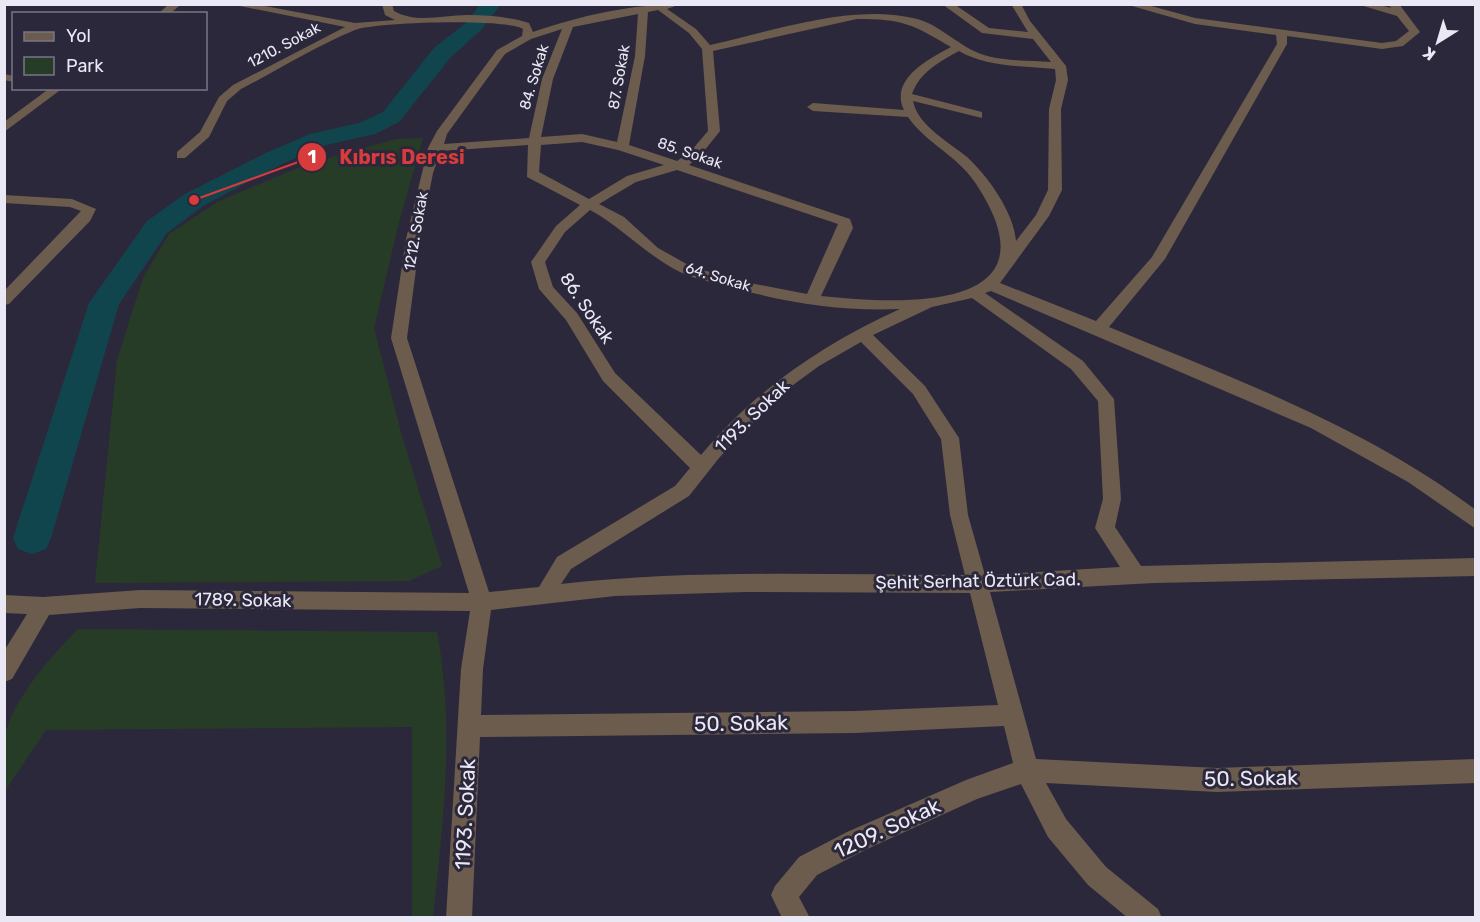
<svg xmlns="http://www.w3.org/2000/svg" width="1480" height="922" viewBox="0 0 1480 922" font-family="Rubik,sans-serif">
<rect width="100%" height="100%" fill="#2c283c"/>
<!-- green -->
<path fill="#273c26" d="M 423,138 L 399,222 L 374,328 L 402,436 L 442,566 L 409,581 L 95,583 L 117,360 L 143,278 L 169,234 L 219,201 L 307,164 L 396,139 Z
M 78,629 L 437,632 C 455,727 443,823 433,917 L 412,917 L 412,727 L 46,730 L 5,791 C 4,774 2,756 4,740 C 10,702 52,655 78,629 Z"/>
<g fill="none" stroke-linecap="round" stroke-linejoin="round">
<!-- river -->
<path fill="#11454d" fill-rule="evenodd" d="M 480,4 L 501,4 L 481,30 L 450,58 L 399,122 L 375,134 L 326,145 L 282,164 L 203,206 L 167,233 L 119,304 L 51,538 L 46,549 L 32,554 L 18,549 L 13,538 L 89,303 L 147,221 L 185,194 L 264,154 L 310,134 L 359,123 L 383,112 L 434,48 L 467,22 Z"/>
<!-- minor -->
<path fill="#6c5c4d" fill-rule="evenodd" d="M 169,4 L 181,4 L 170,14 L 158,14 Z
M 230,4 L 254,4 L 355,23 L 395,20 L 385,15 L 382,4 L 392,4 L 394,11 C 417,24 442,15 468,15 C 489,15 509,17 529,23 L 533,32 C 579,16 632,4 681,4 L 667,9 L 696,29 L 710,45 C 774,31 849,4 913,18 C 935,22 955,42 974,51 C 996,62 1027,60 1051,62 L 1033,39 L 982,33 L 942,4 L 954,4 L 989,28 L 1028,32 L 1011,4 L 1021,4 L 1030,21 L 1066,66 L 1068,80 L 1061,109 L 1062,190 L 1049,216 L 1000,283 L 1096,321 L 1152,257 L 1277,44 L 1276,35 L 1195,24 L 1125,4 L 1144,4 L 1195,18 L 1382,43 L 1396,41 L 1409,31 L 1397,16 L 1357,4 L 1376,4 L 1391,8 L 1388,4 L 1399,4 L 1420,32 L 1403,46 L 1382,49 L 1287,36 L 1287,44 L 1165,259 L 1109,327 C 1235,379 1366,427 1476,510 L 1476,529 L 1408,482 L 1311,428 L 991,291 L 985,293 L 1083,361 L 1114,399 L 1121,499 L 1115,527 L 1141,566 L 1476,558 L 1476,576 L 1154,583 L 990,592 L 1036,759 L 1217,768 L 1476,759 L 1476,783 L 1217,792 L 1046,783 L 1066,819 L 1106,867 L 1158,909 L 1162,918 L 1128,918 L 1088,885 L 1048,837 L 1021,784 L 977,799 L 865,850 L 817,875 L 799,897 L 810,918 L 782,918 L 771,895 L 775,886 L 799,857 L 847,832 L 966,780 L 1013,763 L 1004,726 L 855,733 L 480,737 L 472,918 L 446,918 L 461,669 L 470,611 L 140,608 L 49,615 L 12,679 L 4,682 L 4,651 L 27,614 L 4,613 L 4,595 L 43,597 L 140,590 L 469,593 L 391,338 L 406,239 L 428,148 L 437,131 L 497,50 L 522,36 L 523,29 C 507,18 374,22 355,30 C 316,46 278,70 241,89 L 227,101 L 209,137 L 185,158 L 177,158 L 177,152 L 200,132 L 219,97 L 233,85 L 345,27 ZM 658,10 L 689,33 L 702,49 L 708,131 L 691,151 L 677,161 L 629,145 L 645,56 L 648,12 ZM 638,14 L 635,56 L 617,142 L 582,134 L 541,137 L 553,79 L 573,27 ZM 857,19 C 903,19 912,24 951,47 C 929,59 889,79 904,110 L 813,103 L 807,107 L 813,111 L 908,117 C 926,143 956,155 974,181 C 1063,312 907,305 821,296 L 853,228 L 850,219 L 689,165 L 700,156 L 720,131 L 713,51 ZM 562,29 L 542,79 L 529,138 L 444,144 L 447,134 L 505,54 L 531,39 ZM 959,51 C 986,67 1024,66 1055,69 L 1056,80 L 1049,109 L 1048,190 L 1036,215 L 1016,241 C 1014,213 988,176 967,157 C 949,142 918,126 913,101 L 982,118 L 982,112 L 912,94 C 920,72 939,62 959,51 ZM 582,142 L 618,150 L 664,165 L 627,176 L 589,199 L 539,172 L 541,145 ZM 528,145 L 527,177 L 580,205 L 556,226 L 531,262 L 539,289 L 566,320 L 603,381 L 690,468 L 675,486 L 557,557 L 539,587 L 489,592 L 407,338 L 420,239 L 433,173 L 441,151 ZM 677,170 L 838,224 L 807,294 L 750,283 L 692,267 L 658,248 L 624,217 L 599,204 L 636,182 ZM 590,210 C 623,228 646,255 680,272 C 692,278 707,281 719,284 C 778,301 839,312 900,309 C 823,344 755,390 701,455 L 615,373 L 577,313 L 553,287 L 545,262 L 565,232 ZM 972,298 L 1071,369 L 1098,401 L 1103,499 L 1095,528 L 1120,567 L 985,575 L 968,515 L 959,438 L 925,386 L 873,335 L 932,307 ZM 861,342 L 913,394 L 941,439 L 950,515 L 965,575 C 830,575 695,569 561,584 L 571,569 L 689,496 L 719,458 L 778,396 L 819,366 ZM 745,592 L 970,593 L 998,705 L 855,711 L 481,715 L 483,669 L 491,610 L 615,596 Z
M 4,74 L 14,76 L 14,82 L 4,80 Z
M 50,88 L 63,88 L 4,132 L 4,122 Z
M 4,195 L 72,199 L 96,209 L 90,221 L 9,304 L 4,305 L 4,291 L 81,211 L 70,207 L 4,203 Z"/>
</g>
<g text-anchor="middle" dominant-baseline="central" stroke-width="6" stroke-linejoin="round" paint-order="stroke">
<!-- far-street labels -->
<g font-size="15" fill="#eae8f5" stroke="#2c283c">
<text transform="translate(284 45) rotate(-28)">1210. Sokak</text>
<text transform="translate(534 77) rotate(-73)">84. Sokak</text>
<text transform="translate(619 77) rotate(-80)">87. Sokak</text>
<text transform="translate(690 153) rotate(19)">85. Sokak</text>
<text transform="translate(416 231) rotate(-80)">1212. Sokak</text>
<text transform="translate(718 277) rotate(17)">64. Sokak</text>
</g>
<!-- street labels -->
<g font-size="18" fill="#eae8f5" stroke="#2c283c">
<text transform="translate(587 308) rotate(56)">86. Sokak</text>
<text transform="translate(752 416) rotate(-44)">1193. Sokak</text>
<text transform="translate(978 581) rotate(-1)">Şehit Serhat Öztürk Cad.</text>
<text transform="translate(243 600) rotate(1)">1789. Sokak</text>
</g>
<!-- near-street labels -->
<g font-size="21" fill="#eae8f5" stroke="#2c283c">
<text transform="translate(741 723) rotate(-1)">50. Sokak</text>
<text transform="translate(1251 778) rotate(-1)">50. Sokak</text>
<text transform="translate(465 814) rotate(-87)">1193. Sokak</text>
<text transform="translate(887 828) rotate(-25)">1209. Sokak</text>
</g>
</g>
<!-- callouts -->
<path fill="none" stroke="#d83b3c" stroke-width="2" d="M194 200L312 157"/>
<g fill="#d83b3c" stroke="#2c283c" stroke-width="2">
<circle cx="194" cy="200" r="6"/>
<circle cx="312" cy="157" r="15"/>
</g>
<g font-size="18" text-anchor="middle" font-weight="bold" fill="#fff">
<text x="312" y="163">1</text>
</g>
<g font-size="20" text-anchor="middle" font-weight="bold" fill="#d83b3c" stroke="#2c283c" stroke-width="6" stroke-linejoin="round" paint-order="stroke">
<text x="402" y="164">Kıbrıs Deresi</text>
</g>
<!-- border -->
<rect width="1480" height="922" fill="none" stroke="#eae8f5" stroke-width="12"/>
<!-- legend -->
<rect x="12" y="12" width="195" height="78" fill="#2c283c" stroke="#787586" stroke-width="1.5"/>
<rect x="24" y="32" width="30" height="9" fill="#6c5c4d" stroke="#787586" stroke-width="1.5"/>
<text x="66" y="42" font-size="18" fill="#eae8f5">Yol</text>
<rect x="24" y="57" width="30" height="18" fill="#273c26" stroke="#787586" stroke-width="1.5"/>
<text x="66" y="72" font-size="18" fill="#eae8f5">Park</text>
<!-- north arrow -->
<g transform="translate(1438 42) rotate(217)" stroke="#2c283c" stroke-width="4.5" paint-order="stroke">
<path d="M0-4.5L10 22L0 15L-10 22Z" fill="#eae8f5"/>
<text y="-9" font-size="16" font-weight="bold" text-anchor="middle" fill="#eae8f5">K</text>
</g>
</svg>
